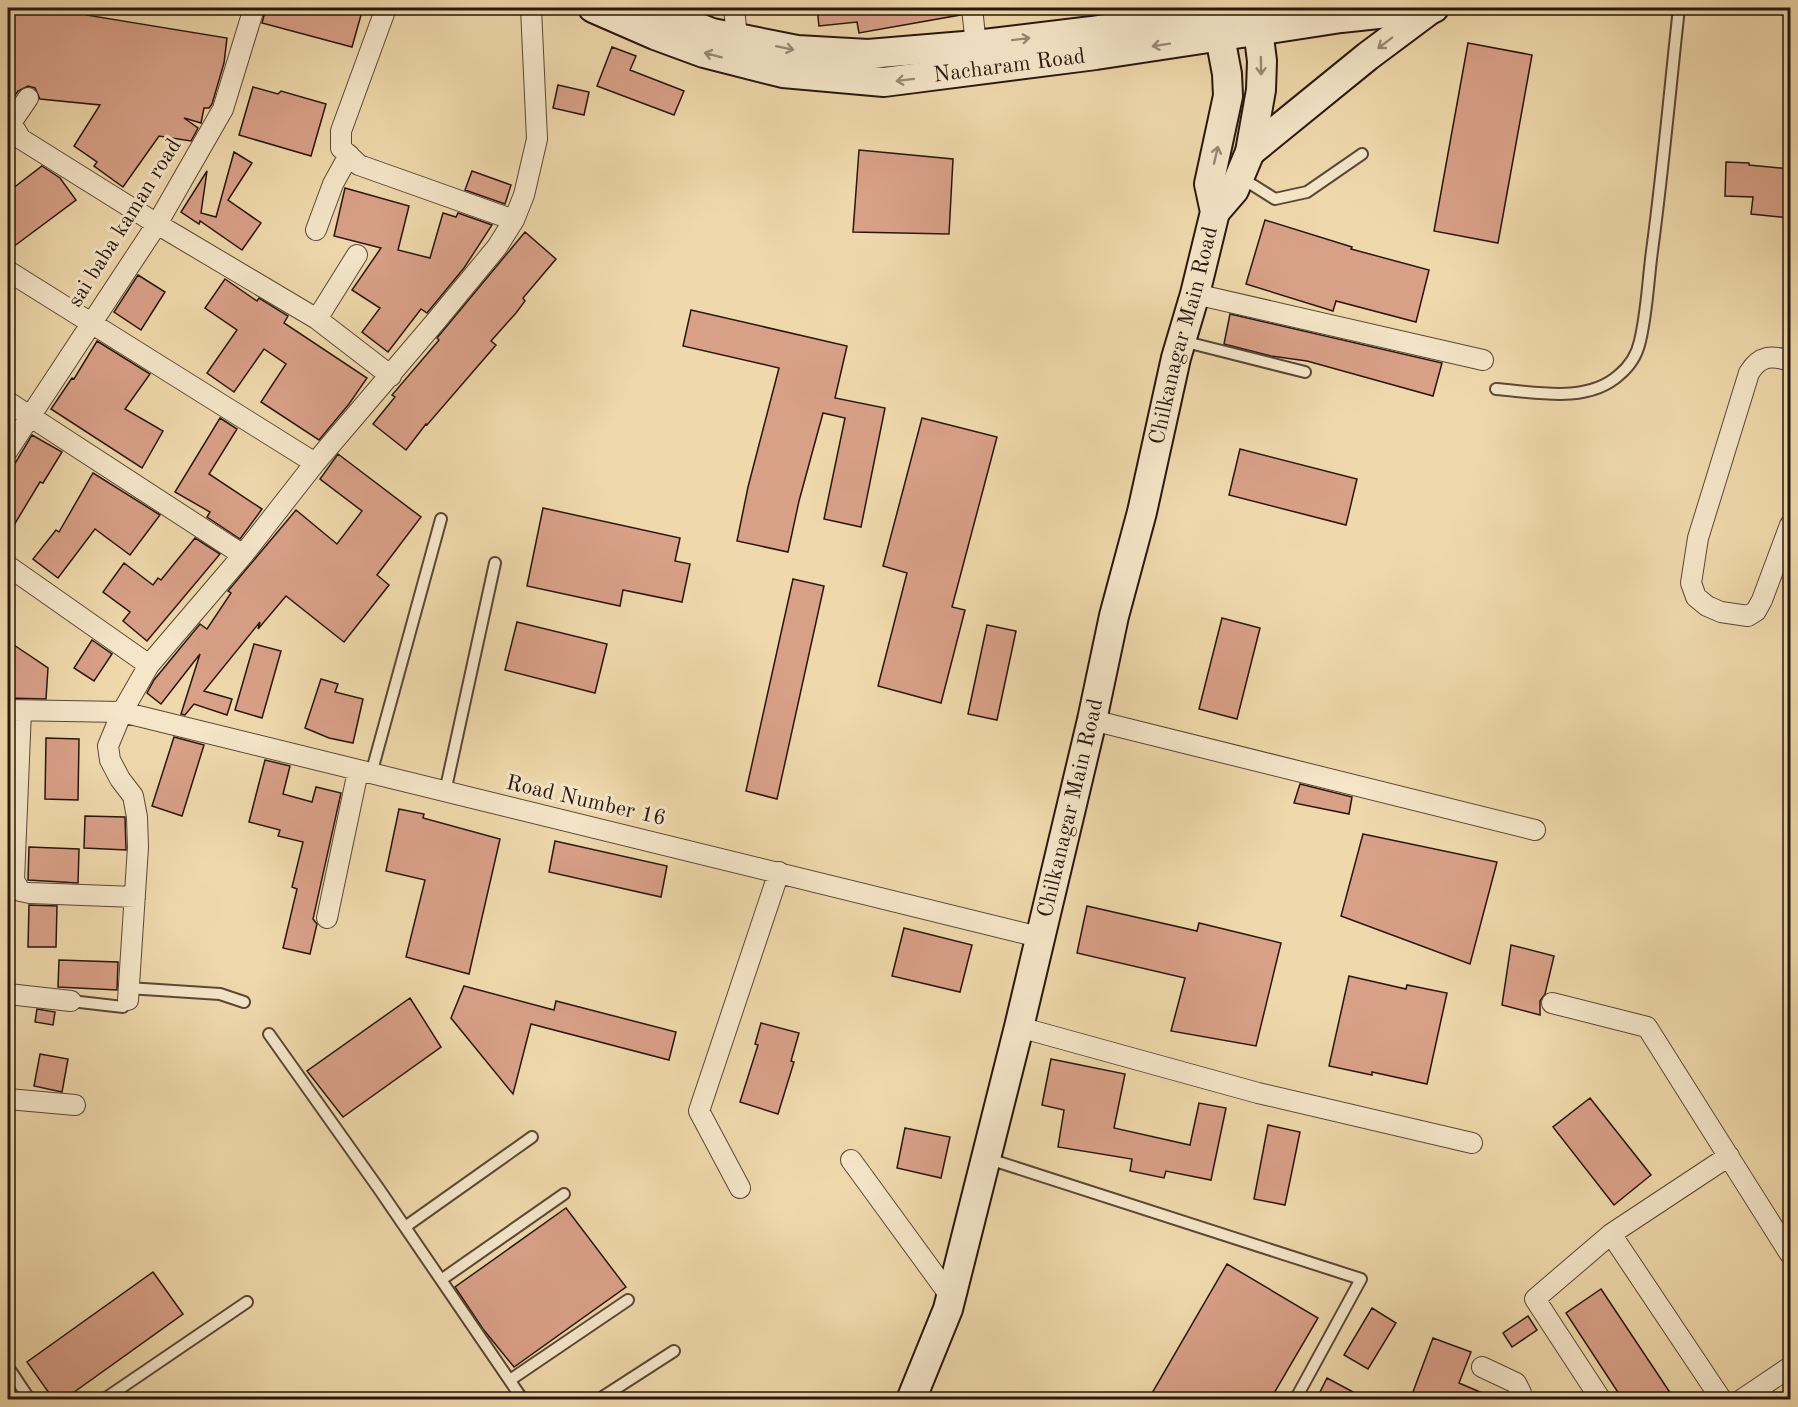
<svg xmlns="http://www.w3.org/2000/svg" width="1798" height="1407" viewBox="0 0 1798 1407" font-family="'Old Standard TT',serif">
<rect width="100%" height="100%" fill="#efd9ac"/>
<filter id="stains"><feTurbulence type="fractalNoise" baseFrequency=".00333" numOctaves="4"/><feColorMatrix values="0 0 0 0 .2 0 0 0 0 .09 0 0 0 0 .02 0 0 0 .5 -.17"/></filter>
<radialGradient id="worn" r=".72"><stop offset=".6" stop-color="#630" stop-opacity="0"/><stop offset="1" stop-color="#630" stop-opacity=".3"/></radialGradient>
<!-- building -->
<path fill="#d9a088" stroke="#29160f" stroke-width="1.5" d="M 8,8 L 87,8 L 86,15 L 227,38 L 224,63 L 212,104 L 209,108 L 204,108 L 201,123 L 184,118 L 198,128 L 191,141 L 159,136 L 123,187 L 94,166 L 97,162 L 74,146 L 100,105 L 40,99 L 35,88 L 28,86 L 18,91 L 8,105 Z
M 266,8 L 363,8 L 352,47 L 262,23 Z
M 817,8 L 960,8 L 960,15 L 859,33 L 857,22 L 819,26 Z
M 1468,43 L 1532,55 L 1498,243 L 1434,231 Z
M 612,47 L 636,56 L 630,70 L 684,91 L 674,115 L 597,86 Z
M 558,85 L 589,92 L 584,115 L 553,108 Z
M 253,87 L 278,94 L 281,91 L 326,104 L 311,156 L 239,135 Z
M 859,150 L 953,159 L 949,234 L 853,232 Z
M 234,152 L 252,163 L 228,200 L 261,223 L 242,250 L 200,221 L 199,224 L 181,212 L 207,171 L 201,213 L 216,217 Z
M 1726,162 L 1749,163 L 1749,165 L 1791,169 L 1791,218 L 1751,214 L 1753,197 L 1725,196 Z
M 42,166 L 60,178 L 76,200 L 13,247 L 8,239 L 8,192 Z
M 472,171 L 511,185 L 505,204 L 465,190 Z
M 345,188 L 409,206 L 398,250 L 430,258 L 443,213 L 456,217 L 458,213 L 492,225 L 464,268 L 427,313 L 421,309 L 388,352 L 362,332 L 380,308 L 352,290 L 381,248 L 334,236 Z
M 1265,220 L 1352,247 L 1351,249 L 1429,270 L 1416,322 L 1336,301 L 1333,311 L 1246,284 Z
M 525,232 L 556,259 L 523,298 L 525,301 L 516,313 L 491,341 L 496,345 L 427,425 L 426,424 L 406,450 L 373,424 L 395,397 L 392,395 L 439,340 L 437,338 Z
M 138,275 L 165,292 L 141,330 L 114,312 Z
M 225,279 L 257,301 L 259,298 L 288,316 L 284,323 L 367,378 L 349,404 L 319,440 L 261,402 L 286,364 L 264,349 L 234,392 L 207,373 L 237,330 L 205,308 Z
M 691,310 L 847,346 L 835,398 L 885,408 L 861,527 L 824,519 L 845,418 L 823,413 L 799,501 L 788,552 L 737,541 L 748,487 L 779,368 L 683,346 Z
M 1230,314 L 1442,363 L 1433,396 L 1307,361 L 1271,356 L 1224,344 Z
M 97,341 L 150,374 L 125,409 L 163,431 L 142,468 L 51,409 L 72,378 L 74,379 Z
M 220,418 L 237,429 L 209,474 L 262,509 L 240,539 L 207,517 L 210,512 L 175,492 Z
M 922,418 L 997,437 L 952,607 L 965,610 L 941,703 L 878,686 L 907,573 L 883,566 Z
M 32,435 L 62,452 L 43,483 L 40,482 L 8,535 L 8,475 Z
M 1240,449 L 1357,479 L 1346,525 L 1229,495 Z
M 338,454 L 421,517 L 377,575 L 389,585 L 344,642 L 286,596 L 258,629 L 260,622 L 204,691 L 232,699 L 227,715 L 194,704 L 185,715 L 181,714 L 200,654 L 161,704 L 147,693 L 154,680 L 200,624 L 207,629 L 231,593 L 228,591 L 296,510 L 337,544 L 362,511 L 320,479 Z
M 93,473 L 160,515 L 130,555 L 95,529 L 58,578 L 33,559 L 56,530 L 59,532 Z
M 543,508 L 680,538 L 675,561 L 690,564 L 682,602 L 623,590 L 620,606 L 527,586 Z
M 195,538 L 220,554 L 147,641 L 123,621 L 130,612 L 103,592 L 124,563 L 153,585 L 158,578 L 161,580 Z
M 793,579 L 824,586 L 777,799 L 746,791 Z
M 1222,618 L 1260,628 L 1237,719 L 1199,709 Z
M 517,622 L 607,644 L 595,693 L 505,670 Z
M 987,625 L 1016,631 L 997,720 L 968,714 Z
M 92,640 L 112,654 L 94,681 L 74,668 Z
M 8,641 L 48,668 L 46,699 L 8,698 Z
M 254,644 L 281,651 L 262,718 L 235,710 Z
M 321,679 L 338,684 L 335,692 L 363,699 L 353,743 L 329,738 L 305,728 Z
M 174,737 L 204,745 L 182,816 L 152,806 Z
M 46,738 L 79,739 L 78,800 L 45,799 Z
M 265,760 L 290,766 L 283,794 L 312,802 L 316,787 L 341,793 L 313,919 L 317,924 L 310,954 L 283,948 L 297,889 L 292,887 L 303,842 L 278,836 L 280,830 L 249,822 Z
M 1300,784 L 1352,797 L 1349,814 L 1294,803 Z
M 399,809 L 424,814 L 423,818 L 500,839 L 469,974 L 406,957 L 425,880 L 386,871 Z
M 85,816 L 125,817 L 126,850 L 84,848 Z
M 1363,834 L 1497,862 L 1470,964 L 1341,916 Z
M 555,841 L 667,866 L 661,897 L 549,872 Z
M 29,847 L 79,849 L 78,883 L 28,880 Z
M 29,905 L 57,906 L 56,947 L 28,947 Z
M 1087,906 L 1197,931 L 1199,923 L 1281,943 L 1256,1046 L 1171,1031 L 1185,978 L 1077,953 Z
M 904,928 L 972,945 L 960,992 L 892,976 Z
M 1511,945 L 1554,956 L 1545,994 L 1540,1001 L 1540,1015 L 1502,1005 Z
M 59,960 L 118,962 L 117,990 L 58,987 Z
M 1349,976 L 1406,989 L 1407,985 L 1447,993 L 1427,1084 L 1372,1072 L 1372,1075 L 1329,1066 Z
M 464,986 L 554,1010 L 556,1001 L 676,1032 L 669,1060 L 531,1024 L 513,1094 L 451,1018 Z
M 410,998 L 441,1047 L 343,1117 L 307,1071 Z
M 37,1009 L 55,1012 L 53,1025 L 35,1022 Z
M 761,1023 L 799,1033 L 791,1061 L 794,1062 L 778,1114 L 740,1102 L 758,1045 L 755,1044 Z
M 40,1054 L 68,1059 L 62,1092 L 34,1086 Z
M 1051,1059 L 1125,1074 L 1114,1128 L 1190,1145 L 1199,1103 L 1226,1108 L 1211,1180 L 1166,1171 L 1164,1178 L 1130,1171 L 1132,1159 L 1058,1147 L 1064,1110 L 1042,1105 Z
M 1590,1098 L 1651,1175 L 1614,1205 L 1553,1127 Z
M 1268,1125 L 1300,1132 L 1285,1205 L 1254,1199 Z
M 905,1128 L 950,1137 L 941,1178 L 897,1168 Z
M 566,1208 L 626,1287 L 514,1367 L 483,1329 L 455,1287 Z
M 1227,1264 L 1318,1318 L 1270,1400 L 1148,1400 Z
M 153,1272 L 183,1314 L 63,1400 L 54,1400 L 27,1362 Z
M 1601,1289 L 1675,1400 L 1623,1400 L 1566,1313 Z
M 1372,1308 L 1396,1323 L 1368,1369 L 1344,1355 Z
M 1528,1316 L 1537,1330 L 1512,1347 L 1503,1333 Z
M 1433,1338 L 1471,1352 L 1459,1383 L 1499,1400 L 1410,1400 Z
M 1327,1378 L 1368,1400 L 1316,1400 Z"/>
<g fill="none" stroke-linecap="round" stroke-linejoin="round">
<!-- lane casing -->
<g stroke="#5a4736" stroke-width="14">
<path id="lane" d="M 1240,177 L 1275,199 L 1307,192 L 1362,154
M 1182,341 L 1305,372
M 1496,389 C 1535,392 1587,404 1619,375 C 1630,366 1637,355 1640,341 C 1647,312 1648,281 1652,251 C 1663,170 1670,89 1679,8
M 371,774 L 441,519
M 445,792 L 495,563
M 128,988 L 220,994 L 244,1002
M 71,1001 L 123,1007 L 128,1000
M 269,1034 L 379,1189 L 523,1400
M 986,1158 L 1361,1279 L 1295,1400
M 405,1227 L 532,1137
M 441,1280 L 564,1194
M 8,1367 L 30,1400
M 510,1380 L 628,1300
M 103,1400 L 247,1302
M 598,1400 L 674,1351"/>
</g>
<!-- street casing -->
<g stroke="#5a4736" stroke-width="22">
<path id="street" d="M 386,8 L 341,131 L 341,148 L 359,165 L 514,220
M 734,8 L 737,37
M 972,8 L 976,45
M 8,123 L 11,123 L 21,139 L 157,224 L 317,319 L 391,376
M 11,123 L 28,98
M 316,230 L 333,184 L 349,155
M 8,271 L 315,463
M 1195,294 L 1483,360
M 317,319 L 357,255
M 1790,361 C 1772,355 1760,355 1749,373 L 1698,538 L 1691,583 L 1696,597 L 1707,606 L 1721,612 L 1748,616 L 1756,611 L 1762,600 L 1790,525
M 8,402 L 243,555
M 8,450 L 157,224 L 223,109 L 254,8
M 8,566 L 149,665
M 8,710 L 122,712 L 1039,937
M 21,711 L 14,880 L 20,891 L 30,893 L 135,897
M 1092,720 L 1535,830
M 327,918 L 358,771
M 8,994 L 71,1001
M 128,1000 L 138,847 L 137,817 L 133,796 L 120,779 L 110,760 L 108,746 L 122,712 L 149,665 L 243,555 L 315,463 L 436,321 L 497,247 L 514,220 L 524,195 L 537,139 L 531,8
M 1552,1003 L 1647,1027 L 1790,1254
M 1019,1027 L 1258,1093 L 1472,1143
M 8,1099 L 75,1105
M 851,1160 L 951,1297
M 740,1188 L 699,1111 L 779,872
M 1611,1234 L 1722,1400
M 1482,1367 L 1516,1383 L 1521,1393 L 1520,1400
M 1601,1400 L 1535,1299 L 1611,1234 L 1729,1156
M 1741,1400 L 1790,1367"/>
</g>
<!-- secondary casing -->
<g stroke="#29160f" stroke-width="32">
<g id="secondary">
<path id="s1" d="M 593,8 L 655,35 L 704,53 L 783,73 L 884,82 L 1096,55 L 1341,18 L 1434,8"/>
<path d="M 649,8 L 712,33 L 797,50 L 868,54 L 976,45 L 1092,31 L 1237,8"/>
<path d="M 1250,152 L 1368,56 L 1431,9"/>
<path d="M 1215,212 L 1234,190 L 1250,152 L 1261,90 L 1262,61 L 1256,13"/>
<path id="s2" d="M 911,1400 L 948,1309 L 1019,1027 L 1092,720 L 1114,616 L 1142,512 L 1176,358 L 1195,294 L 1215,212 L 1209,184 L 1228,96 L 1227,74 L 1215,10"/>
</g>
</g>
<!-- lane -->
<use href="#lane" stroke="#f5e6c9" stroke-width="10"/>
<!-- street -->
<use href="#street" stroke="#f5e6c9" stroke-width="20"/>
<!-- secondary -->
<use href="#secondary" stroke="#f5e6c9" stroke-width="28"/>
</g>
<!-- one-way arrows -->
<defs><path id="oneway-shaft" d="M-6 0H5M1.5-3L5.5 0L1.5 3" fill="none" stroke-width="1.6" stroke-linecap="round" stroke-linejoin="round" transform="scale(1.5)"/></defs>
<g stroke="#998875">
<use href="#oneway-shaft" transform="translate(1021 39) rotate(-7)"/>
<use href="#oneway-shaft" transform="translate(1385 43) rotate(143)"/>
<use href="#oneway-shaft" transform="translate(1161 45) rotate(171)"/>
<use href="#oneway-shaft" transform="translate(785 48) rotate(12)"/>
<use href="#oneway-shaft" transform="translate(713 55) rotate(-165)"/>
<use href="#oneway-shaft" transform="translate(1261 66) rotate(89)"/>
<use href="#oneway-shaft" transform="translate(905 80) rotate(173)"/>
<use href="#oneway-shaft" transform="translate(1216 155) rotate(-77)"/>
</g>
<g text-anchor="middle" dominant-baseline="central" stroke-width="6" stroke-linejoin="round" paint-order="stroke">
<!-- street labels -->
<g font-size="22" fill="#29160f" stroke="#f5e6c9">
<text stroke="none"><textPath href="#s1" startOffset="429">Nacharam Road</textPath></text>
<text transform="translate(125 223) rotate(-58)">sai baba kaman road</text>
<text stroke="none"><textPath href="#s2" startOffset="1100">Chilkanagar Main Road</textPath></text>
<text transform="translate(586 801) rotate(13)">Road Number 16</text>
<text stroke="none"><textPath href="#s2" startOffset="614">Chilkanagar Main Road</textPath></text>
</g>
</g>
<!-- margin -->
<rect width="1798" height="1407" fill="none" stroke="#efd9ac" stroke-width="30"/>
<rect x="9" y="9" width="1780" height="1389" fill="none" stroke="#29160f" stroke-width="3"/>
<rect x="15" y="15" width="1768" height="1377" fill="none" stroke="#29160f" stroke-width="1.5"/>
<rect width="100%" height="100%" filter="url(#stains)"/>
<rect width="100%" height="100%" fill="url(#worn)"/>
</svg>
